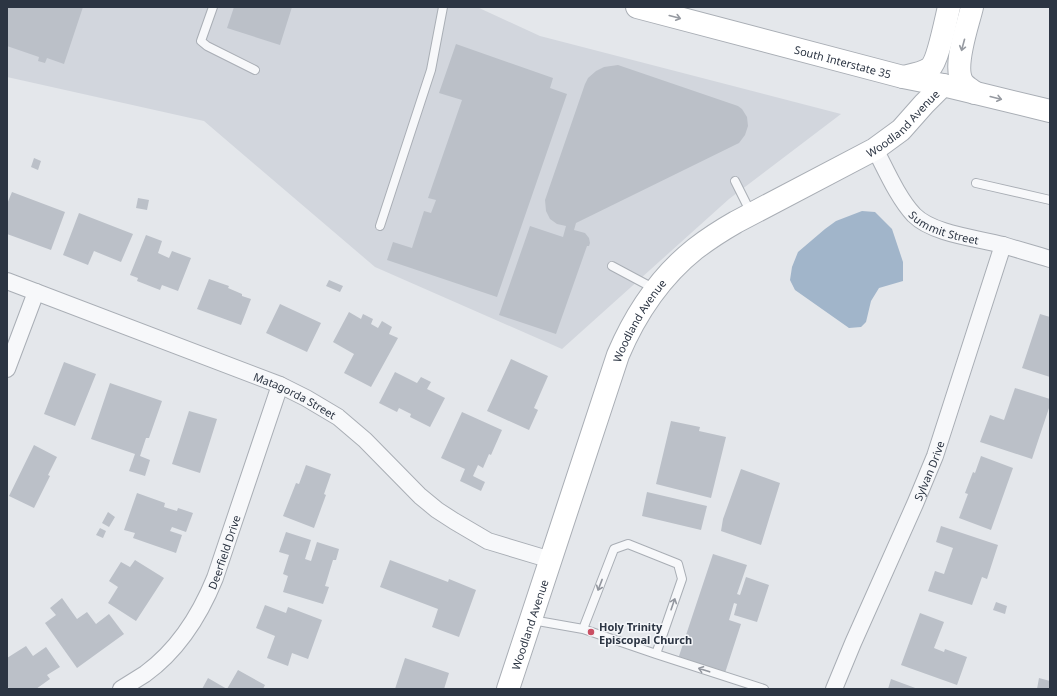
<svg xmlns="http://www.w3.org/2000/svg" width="1057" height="696" viewBox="0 0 1057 696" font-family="'Noto Sans',sans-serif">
<rect width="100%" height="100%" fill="#e4e7eb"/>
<!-- built -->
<path fill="#d2d6dd" d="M 7,7 L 477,7 L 540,36 L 841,114 L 729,199 L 562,349 L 375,267 L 204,121 L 7,77 Z"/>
<!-- water -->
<path fill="#a1b5ca" d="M 862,211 L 875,212 L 892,229 L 903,262 L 903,281 L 879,288 L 871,301 L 866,322 L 861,327 L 849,328 L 795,290 L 790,280 L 792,267 L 798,252 L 825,229 L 836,221 Z"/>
<!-- building -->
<path fill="#bbc0c8" d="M 7,7 L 83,7 L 64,64 L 47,58 L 45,63 L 38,61 L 39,57 L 7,46 Z
M 234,7 L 292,7 L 280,45 L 227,28 Z
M 456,44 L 553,78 L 550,88 L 567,94 L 497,297 L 387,260 L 393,242 L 412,248 L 424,211 L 431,213 L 436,200 L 428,198 L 462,100 L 439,93 Z
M 618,65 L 738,106 L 742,109 L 747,117 L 748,126 L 745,135 L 739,143 L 576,223 L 574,230 L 585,233 L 589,238 L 590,243 L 589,246 L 587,246 L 556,334 L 499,315 L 530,226 L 563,237 L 566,226 L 557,224 L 550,219 L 546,211 L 545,200 L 585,84 L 588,78 L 596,71 L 604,67 Z
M 34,158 L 41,161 L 38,170 L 31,167 Z
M 12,192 L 65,212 L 51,250 L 7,234 L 7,204 Z
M 138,198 L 149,200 L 147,210 L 136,208 Z
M 79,213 L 133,234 L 121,262 L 94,251 L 88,265 L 63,255 Z
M 146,235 L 162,241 L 158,253 L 169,258 L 172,251 L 191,258 L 178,291 L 162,285 L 160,290 L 137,281 L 138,278 L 130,275 Z
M 209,279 L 229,286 L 228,288 L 242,294 L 242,296 L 251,299 L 241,325 L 197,309 Z
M 329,280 L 343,286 L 340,292 L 326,286 Z
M 280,304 L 321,323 L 307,352 L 266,333 Z
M 349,312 L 361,319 L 363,314 L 373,319 L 371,324 L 378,328 L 382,321 L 392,327 L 389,334 L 398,338 L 371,387 L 344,373 L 354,354 L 333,342 Z
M 1040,314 L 1050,317 L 1050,377 L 1022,368 Z
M 511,359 L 548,376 L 534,408 L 538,410 L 529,430 L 487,411 Z
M 64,362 L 96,374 L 75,426 L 44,414 Z
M 395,372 L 417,383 L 421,377 L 431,382 L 427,389 L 445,398 L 430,427 L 410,417 L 411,414 L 399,408 L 397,412 L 379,403 Z
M 110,383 L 162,401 L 149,438 L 146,438 L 140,456 L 150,460 L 145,476 L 129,471 L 135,454 L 91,439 Z
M 1015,388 L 1050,399 L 1050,405 L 1032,459 L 980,442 L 990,415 L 1004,420 Z
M 189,411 L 217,419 L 200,473 L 172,464 Z
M 462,412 L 502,430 L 491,455 L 489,454 L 483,468 L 478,465 L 473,476 L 485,482 L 481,491 L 460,481 L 465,469 L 441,458 Z
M 671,421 L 700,427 L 699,431 L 726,437 L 711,498 L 656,484 Z
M 34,445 L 57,457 L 48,475 L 50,476 L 34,508 L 9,496 Z
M 981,456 L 1013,468 L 991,530 L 959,518 L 968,494 L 965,493 L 973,472 L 975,473 Z
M 306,465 L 331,474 L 324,494 L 326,495 L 314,528 L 283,516 L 296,483 L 299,484 Z
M 741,469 L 780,483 L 761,545 L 721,531 L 723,519 Z
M 647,492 L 707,506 L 701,530 L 642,516 Z
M 137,493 L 165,503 L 164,507 L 177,511 L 178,508 L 193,513 L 186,532 L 172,527 L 170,531 L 182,535 L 176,553 L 133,538 L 135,533 L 124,530 Z
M 108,512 L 115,517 L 109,527 L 102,523 Z
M 941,526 L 998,545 L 987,579 L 982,577 L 972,605 L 928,591 L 935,571 L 944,574 L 953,548 L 936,542 Z
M 100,528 L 106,531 L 103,538 L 96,535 Z
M 286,532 L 311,540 L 305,559 L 311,561 L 317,542 L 339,549 L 336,560 L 333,560 L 325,586 L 329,587 L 323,604 L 283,592 L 288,576 L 283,574 L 289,555 L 279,552 Z
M 713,554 L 747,565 L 737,594 L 740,595 L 746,577 L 769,585 L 757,622 L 734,615 L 737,604 L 734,603 L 729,620 L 741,624 L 725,673 L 678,659 Z
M 135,560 L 164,578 L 136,621 L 108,603 L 118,587 L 109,581 L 121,562 L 130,567 Z
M 390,560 L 448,582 L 449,579 L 476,590 L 459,637 L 432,627 L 438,609 L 380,587 Z
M 62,598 L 77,619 L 87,612 L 96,624 L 109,614 L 124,634 L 77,668 L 45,623 L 56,615 L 50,608 Z
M 996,602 L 1007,606 L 1005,614 L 993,610 Z
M 265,605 L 286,613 L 288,607 L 322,620 L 308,659 L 292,653 L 288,666 L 267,658 L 275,636 L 256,628 Z
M 920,613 L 944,622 L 934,648 L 944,652 L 945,649 L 967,657 L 957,685 L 901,665 Z
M 26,646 L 33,656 L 46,647 L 60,667 L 47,675 L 50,679 L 36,689 L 9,689 L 7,685 L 7,658 Z
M 405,658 L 449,673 L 444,689 L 395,689 Z
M 238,670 L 265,685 L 263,689 L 202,689 L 208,678 L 227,689 Z
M 1039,678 L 1050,681 L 1050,689 L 1037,689 Z
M 891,679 L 918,689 L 888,689 Z"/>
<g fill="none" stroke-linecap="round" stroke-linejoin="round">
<!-- lane casing -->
<g stroke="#a9aeb5" stroke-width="10">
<path id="lane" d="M 213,7 L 201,41 L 207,46 L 255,70
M 735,181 L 751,213
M 976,183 L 1050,200
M 380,226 L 431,70 L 443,7
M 612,266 L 655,289
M 532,620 L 583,629 L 656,654 L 764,689
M 583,629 L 614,549 L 628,544 L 678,564 L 682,579 L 656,654"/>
</g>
<!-- street casing -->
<g stroke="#a9aeb5" stroke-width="18">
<g id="street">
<path id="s1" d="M 875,149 C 886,170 898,198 914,215 C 933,234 976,238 1003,245 C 1019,250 1034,254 1050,259"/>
<path id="s2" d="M 7,281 L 280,385 L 306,398 L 338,417 L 365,440 L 420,496 L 437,510 L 454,521 L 488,541 L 551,560"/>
<path d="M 7,369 L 36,292"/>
<path id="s3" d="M 121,689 C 129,684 137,679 145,674 C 178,650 200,615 215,578 L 280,385"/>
<path id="s4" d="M 834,689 L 853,643 L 915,504 L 935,456 L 1003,245"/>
</g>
</g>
<!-- secondary casing -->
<g stroke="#a9aeb5" stroke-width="24">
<g id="secondary">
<path id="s5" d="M 637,7 L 903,77 L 943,85 L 1050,111"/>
<path d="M 972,7 C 968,25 952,67 963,83 C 966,87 972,90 975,93"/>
<path d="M 903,77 C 912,75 924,73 930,68 C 938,61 946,19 949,7"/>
<path id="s6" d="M 508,689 L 618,355 C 635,315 660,277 695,249 C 708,239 722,230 736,222 L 875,149 L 901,130 L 924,104 L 943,85"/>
</g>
</g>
<!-- lane -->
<use href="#lane" stroke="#f7f8fa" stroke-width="8"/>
<!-- street -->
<use href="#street" stroke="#f7f8fa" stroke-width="16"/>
<!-- secondary -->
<use href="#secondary" stroke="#fff" stroke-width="22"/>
</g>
<!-- one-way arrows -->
<defs><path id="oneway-shaft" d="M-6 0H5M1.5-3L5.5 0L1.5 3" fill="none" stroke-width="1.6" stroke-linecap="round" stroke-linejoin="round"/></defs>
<g stroke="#969aa1">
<use href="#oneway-shaft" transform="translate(675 17) rotate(15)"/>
<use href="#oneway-shaft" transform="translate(963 45) rotate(105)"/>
<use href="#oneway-shaft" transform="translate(996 98) rotate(14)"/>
</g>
<g stroke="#92969e">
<use href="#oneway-shaft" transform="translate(600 585) rotate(111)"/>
<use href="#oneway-shaft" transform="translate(673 604) rotate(-71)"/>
<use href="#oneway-shaft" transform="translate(704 670) rotate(-162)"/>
</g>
<!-- markers -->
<circle fill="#ca4f63" stroke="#f4f6f9" stroke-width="1.5" cx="591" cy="632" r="4"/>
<g text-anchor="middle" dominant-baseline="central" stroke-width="3" stroke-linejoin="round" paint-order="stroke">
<!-- street labels -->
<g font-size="11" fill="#2c3543" stroke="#f4f6f9">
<text stroke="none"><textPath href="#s5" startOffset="213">South Interstate 35</textPath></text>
<text stroke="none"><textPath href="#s6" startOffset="728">Woodland Avenue</textPath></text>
<text stroke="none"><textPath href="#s1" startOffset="110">Summit Street</textPath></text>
<text stroke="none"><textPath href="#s6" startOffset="392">Woodland Avenue</textPath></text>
<text stroke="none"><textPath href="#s2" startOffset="310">Matagorda Street</textPath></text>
<text stroke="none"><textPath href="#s4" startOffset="238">Sylvan Drive</textPath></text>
<text stroke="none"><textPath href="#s3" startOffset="176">Deerfield Drive</textPath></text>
<text stroke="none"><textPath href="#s6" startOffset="68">Woodland Avenue</textPath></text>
</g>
<!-- poi labels -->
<g font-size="11" font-weight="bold" fill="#2c3543" stroke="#f4f6f9" text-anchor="start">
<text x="599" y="626">Holy Trinity<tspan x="599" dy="13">Episcopal Church</tspan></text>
</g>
</g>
<!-- border -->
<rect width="1057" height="696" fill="none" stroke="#2c3543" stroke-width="16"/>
</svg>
